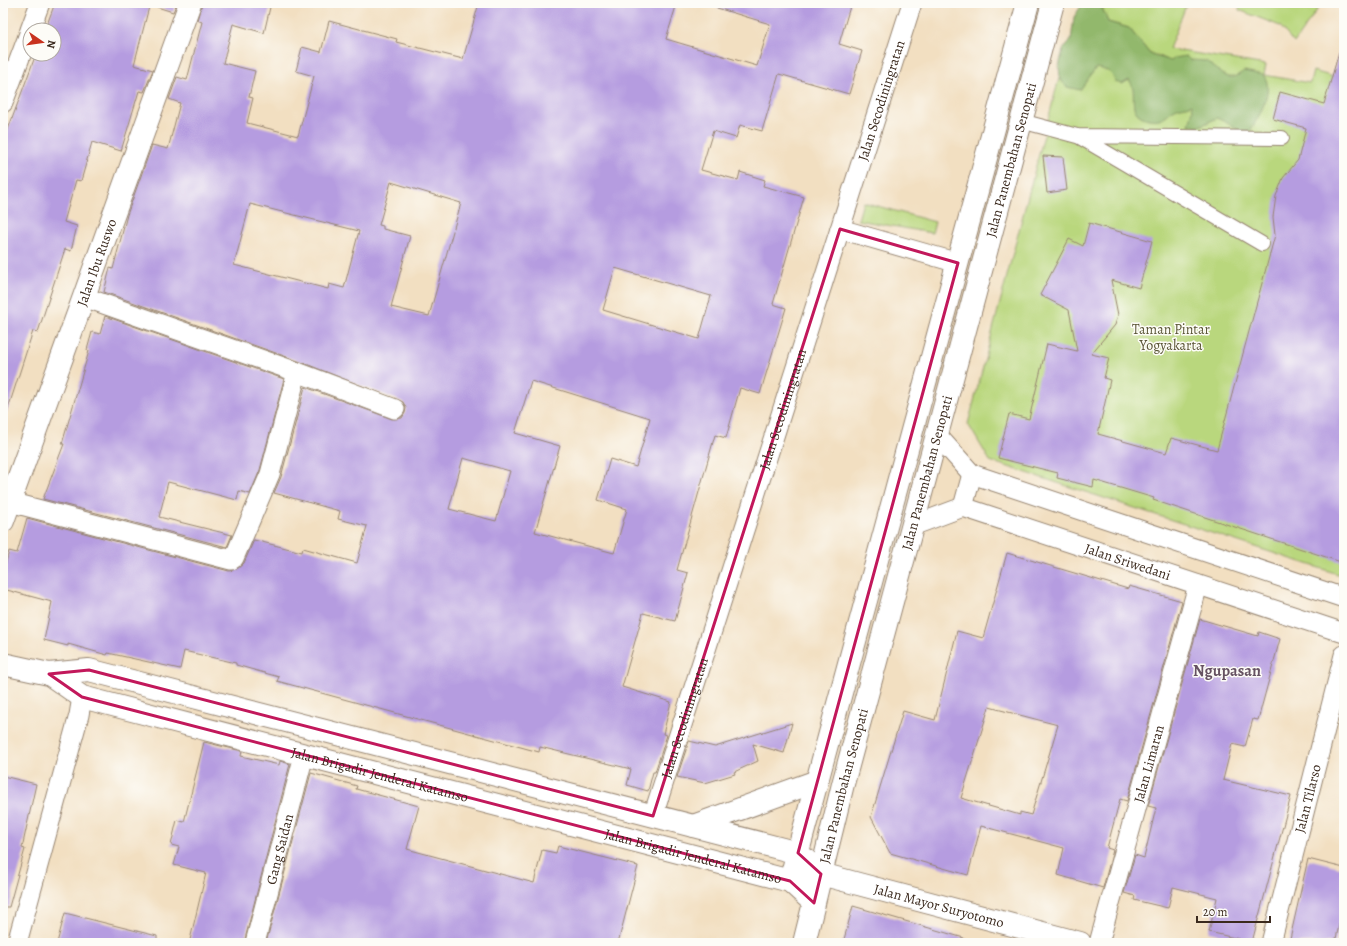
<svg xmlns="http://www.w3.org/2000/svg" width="1347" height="946" viewBox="0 0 1347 946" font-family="Alegreya,serif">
<rect width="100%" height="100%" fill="#fdfcf7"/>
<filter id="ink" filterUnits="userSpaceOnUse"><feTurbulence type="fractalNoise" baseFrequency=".025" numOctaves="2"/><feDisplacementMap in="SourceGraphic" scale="8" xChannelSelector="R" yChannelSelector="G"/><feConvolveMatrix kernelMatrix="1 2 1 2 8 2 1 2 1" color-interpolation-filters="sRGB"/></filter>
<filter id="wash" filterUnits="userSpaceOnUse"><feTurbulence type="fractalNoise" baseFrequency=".012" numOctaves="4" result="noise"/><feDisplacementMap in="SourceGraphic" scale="16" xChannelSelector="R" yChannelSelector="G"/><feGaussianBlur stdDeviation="0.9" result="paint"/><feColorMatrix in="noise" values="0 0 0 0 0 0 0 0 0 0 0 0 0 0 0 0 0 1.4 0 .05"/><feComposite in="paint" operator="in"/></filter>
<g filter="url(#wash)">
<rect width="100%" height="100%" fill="#f2dfc1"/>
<!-- green -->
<path fill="#b9d77d" stroke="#7a804e" d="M 1100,3 L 1187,3 L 1169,49 L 1266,65 L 1264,75 L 1310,83 L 1313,71 L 1344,80 L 1344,576 L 990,461 L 968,424 L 1068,44 L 1164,59 L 1161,56 L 1150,54 L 1129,28 L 1108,22 Z
M 1240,3 L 1322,3 L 1294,43 L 1280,26 L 1239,10 Z
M 863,202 L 935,222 L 932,233 L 858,220 Z"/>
<!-- forest -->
<path fill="#92b86c" stroke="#667145" d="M 1083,3 L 1100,3 L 1108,22 L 1129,28 L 1150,54 L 1171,61 L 1175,58 L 1186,56 L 1190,60 L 1206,61 L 1224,75 L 1229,77 L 1235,77 L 1244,71 L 1263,75 C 1276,89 1257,120 1249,133 L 1238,132 L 1235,127 L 1217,118 L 1198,127 L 1189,125 L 1193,110 L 1192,104 C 1187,107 1180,106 1175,109 C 1170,111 1167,116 1162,118 C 1153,122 1136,118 1134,107 C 1132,97 1136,89 1129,80 L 1122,84 L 1115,82 C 1112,71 1107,70 1096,68 L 1080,90 L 1067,87 L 1060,79 L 1059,67 L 1063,49 L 1071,40 L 1074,17 Z"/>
<g id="blocks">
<!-- building -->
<path fill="#b59ce0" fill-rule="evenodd" d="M 55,3 L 150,3 L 134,65 L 153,70 L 144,92 L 139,91 L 121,151 L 92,142 L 81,181 L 76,180 L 64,222 L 77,226 L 71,251 L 65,249 L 38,332 L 33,331 L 7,412 L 3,411 L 3,143 L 36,54 L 54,54 L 54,30 L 45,30 Z
M 158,3 L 177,3 L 173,12 L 157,7 Z
M 202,3 L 271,3 L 264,33 L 233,24 L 223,63 L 255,71 L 249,97 L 253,98 L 247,123 L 298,136 L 314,76 L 296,71 L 302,47 L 321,52 L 329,21 L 397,39 L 396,42 L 463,59 L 479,3 L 677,3 L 666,39 L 757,66 L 770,24 L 717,8 L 717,3 L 851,3 L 839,44 L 862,51 L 849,94 L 779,74 L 762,131 L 740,125 L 736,138 L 713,131 L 701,170 L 738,180 L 740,172 L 765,180 L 763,186 L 804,197 L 773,304 L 786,308 L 760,394 L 740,388 L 726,438 L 715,435 L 677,570 L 688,573 L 675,621 L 643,613 L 622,687 L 671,702 L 663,734 L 667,735 L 655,772 L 653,772 L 648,791 L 627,785 L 631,769 L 540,747 L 539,752 L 277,681 L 279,677 L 236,665 L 236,663 L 184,651 L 180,669 L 108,653 L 107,655 L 68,644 L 68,646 L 44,640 L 52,602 L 3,589 L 3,574 L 9,551 L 17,553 L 27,518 L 229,571 L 237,569 L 244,563 L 254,540 L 302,552 L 303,548 L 357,563 L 367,526 L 338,519 L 340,511 L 274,493 L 281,477 L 305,387 L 392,419 L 402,418 L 405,413 L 406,408 L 403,402 L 301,362 L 104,292 L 110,268 L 113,269 L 127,215 L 152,145 L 168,149 L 180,103 L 169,99 L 177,77 L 187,80 L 202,22 L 197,20 ZM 391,182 L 461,203 L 429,316 L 391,307 L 410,236 L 383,229 L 383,226 L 379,225 ZM 250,204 L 359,231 L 344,288 L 329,284 L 328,289 L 234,265 ZM 615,268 L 711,296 L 699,339 L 603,310 ZM 531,381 L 650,418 L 636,467 L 610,459 L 598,500 L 627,509 L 614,553 L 535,532 L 560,446 L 515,433 ZM 463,458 L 510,471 L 496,521 L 449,509 Z
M 1339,52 L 1344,53 L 1344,563 L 1153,500 L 1154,498 L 1094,480 L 1093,487 L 1057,478 L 1058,473 L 998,458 L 1009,414 L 1029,419 L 1047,344 L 1077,351 L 1069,310 L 1040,295 L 1069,239 L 1083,246 L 1089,223 L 1152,241 L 1139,288 L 1111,280 L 1118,315 L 1115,325 L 1091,354 L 1109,358 L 1104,378 L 1110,380 L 1098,434 L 1166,453 L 1171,438 L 1217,450 L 1275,235 L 1273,217 L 1276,196 L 1283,178 L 1298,160 L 1306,128 L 1273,119 L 1280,92 L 1324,104 Z
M 1043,156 L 1063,157 L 1067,190 L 1047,193 Z
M 105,316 L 284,379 L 260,470 L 250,494 L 239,491 L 237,500 L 168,482 L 159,517 L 232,535 L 227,547 L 43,499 L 64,444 L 62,444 L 89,351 L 87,350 L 92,332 L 100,334 Z
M 1007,553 L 1128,589 L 1129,586 L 1182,601 L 1127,801 L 1120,799 L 1107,848 L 1113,850 L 1103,888 L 1058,875 L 1064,848 L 981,826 L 968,875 L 890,853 L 871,817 L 903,711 L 935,720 L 957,631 L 983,638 ZM 989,707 L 1058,725 L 1031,815 L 1020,812 L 1020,815 L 961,798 Z
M 1200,619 L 1258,636 L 1259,632 L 1280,639 L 1258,720 L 1253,719 L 1245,747 L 1232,744 L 1223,780 L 1291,796 L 1252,942 L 1209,932 L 1217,898 L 1173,887 L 1168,908 L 1134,900 L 1135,896 L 1124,893 L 1135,855 L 1144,858 L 1156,808 L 1148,806 Z
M 792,723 L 784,753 L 753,744 L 758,761 L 734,772 L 735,774 L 705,783 L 677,777 L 689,741 L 715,747 Z
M 204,742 L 242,751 L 241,756 L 279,765 L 280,761 L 290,764 L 244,943 L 200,943 L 190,940 L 206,873 L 174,865 L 179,847 L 171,845 L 177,820 L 184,822 Z
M 311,773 L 357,786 L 356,789 L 419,806 L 407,849 L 534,883 L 542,850 L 556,853 L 558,846 L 638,866 L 618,943 L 266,943 Z
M 3,776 L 36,784 L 22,848 L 25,849 L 9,907 L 3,907 Z
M 1308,859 L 1344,868 L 1344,903 L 1335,943 L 1289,943 Z
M 853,906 L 964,938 L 963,943 L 843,943 Z
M 65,913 L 157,936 L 157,943 L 57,943 Z"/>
</g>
</g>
<g filter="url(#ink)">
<use href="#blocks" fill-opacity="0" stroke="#968470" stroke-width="1"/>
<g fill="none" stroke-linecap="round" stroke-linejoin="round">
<!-- pedestrian casing -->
<g stroke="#968470" stroke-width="16">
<path id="pedestrian" d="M 1021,121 L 1077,136 L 1282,138
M 1078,136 L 1262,244"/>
</g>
<!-- minor casing -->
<g stroke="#968470" stroke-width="21">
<g id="minor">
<path d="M 30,30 L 40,3"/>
<path d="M 3,103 L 30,31"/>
<path d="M 840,229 L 958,263"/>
<path d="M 84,297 L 297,372 L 395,409"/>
<path d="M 937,435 L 972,474 L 1344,598"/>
<path d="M 10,502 L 231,560 L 234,558 L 270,474 L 297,372"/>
<path d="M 963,507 L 972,474"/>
<path id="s1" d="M 912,526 L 963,507 L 1344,633"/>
<path id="s2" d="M 653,816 L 912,3"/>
<path d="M 17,943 L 79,715 L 82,697"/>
<path id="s3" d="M 255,943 L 304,755"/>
<path id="s4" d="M 1099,943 L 1198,585"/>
<path id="s5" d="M 1271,943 L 1344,655"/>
</g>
</g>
<!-- tertiary casing -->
<g stroke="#968470" stroke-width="24">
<g id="tertiary">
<path id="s6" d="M 3,521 L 190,3"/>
</g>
</g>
<!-- secondary casing -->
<g stroke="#968470" stroke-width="24">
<g id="secondary">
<path id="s7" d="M 814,903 L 821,874 L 1080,943"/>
</g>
</g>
<!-- primary casing -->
<g stroke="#968470" stroke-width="24">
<g id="primary">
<path id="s8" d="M 3,664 L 49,674 L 82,697 L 790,881 L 804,878"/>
<path d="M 49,674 L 89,670 L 798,853 L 809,863"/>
<path d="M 693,826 L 817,781"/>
<path id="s9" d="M 821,874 L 843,784 L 1053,3"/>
<path d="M 790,881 L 1028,3"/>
<path d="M 790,881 L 814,903 L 804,943"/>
</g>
</g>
<!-- pedestrian -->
<use href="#pedestrian" stroke="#fff" stroke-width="14"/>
<!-- minor -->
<use href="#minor" stroke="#fff" stroke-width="19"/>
<!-- tertiary -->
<use href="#tertiary" stroke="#fff" stroke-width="22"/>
<!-- secondary -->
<use href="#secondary" stroke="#fff" stroke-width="22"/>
<!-- primary -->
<use href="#primary" stroke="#fff" stroke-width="22"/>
</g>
</g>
<!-- marked area -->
<path fill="none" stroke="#c2185b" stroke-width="3" stroke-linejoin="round" d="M 840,229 L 958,263 L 798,853 L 821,874 L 814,903 L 790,881 L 82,697 L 49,674 L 89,670 L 653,816 Z"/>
<g text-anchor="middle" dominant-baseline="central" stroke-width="3" stroke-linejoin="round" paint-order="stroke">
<!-- street labels -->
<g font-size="14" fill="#3b2a1e" stroke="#fdfcf7">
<text stroke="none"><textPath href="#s2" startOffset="751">Jalan Secodiningratan</textPath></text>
<text stroke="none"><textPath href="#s9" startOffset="739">Jalan Panembahan Senopati</textPath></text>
<text stroke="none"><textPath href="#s6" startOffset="275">Jalan Ibu Ruswo</textPath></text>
<text stroke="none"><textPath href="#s2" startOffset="427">Jalan Secodiningratan</textPath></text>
<text stroke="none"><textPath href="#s9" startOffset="415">Jalan Panembahan Senopati</textPath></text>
<text stroke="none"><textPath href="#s1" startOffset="228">Jalan Sriwedani</textPath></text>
<text stroke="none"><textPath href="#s2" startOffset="103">Jalan Secodiningratan</textPath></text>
<text stroke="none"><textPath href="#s4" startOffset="186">Jalan Limaran</textPath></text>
<text stroke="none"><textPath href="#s8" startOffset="395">Jalan Brigadir Jenderal Katamso</textPath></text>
<text stroke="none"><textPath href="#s9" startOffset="91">Jalan Panembahan Senopati</textPath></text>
<text stroke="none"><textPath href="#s5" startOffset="149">Jalan Tilarso</textPath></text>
<text stroke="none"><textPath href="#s3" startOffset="97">Gang Saidan</textPath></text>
<text stroke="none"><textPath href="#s8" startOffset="719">Jalan Brigadir Jenderal Katamso</textPath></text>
<text stroke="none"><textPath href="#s7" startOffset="152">Jalan Mayor Suryotomo</textPath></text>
</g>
<!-- park labels -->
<g font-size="14" fill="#5a5536" stroke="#fdfcf7">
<text x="1171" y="329">Taman Pintar<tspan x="1171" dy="16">Yogyakarta</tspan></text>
</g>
<!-- quarter labels -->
<g font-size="16" font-weight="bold" fill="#665262" stroke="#fdfcf7">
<text x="1227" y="671">Ngupasan</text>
</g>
</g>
<!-- margin -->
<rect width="1347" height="946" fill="none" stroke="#fdfcf7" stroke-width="16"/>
<!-- north arrow -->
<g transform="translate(42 42) rotate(103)"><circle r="19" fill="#fdfcf7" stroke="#afa8a0"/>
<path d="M0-3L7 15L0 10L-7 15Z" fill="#c8321e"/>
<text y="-6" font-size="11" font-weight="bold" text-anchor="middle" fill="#3b2a1e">N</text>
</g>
<!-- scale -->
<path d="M1197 916v6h73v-6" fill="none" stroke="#3b2a1e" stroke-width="2"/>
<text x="1203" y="916" font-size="12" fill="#3b2a1e" stroke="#fdfcf7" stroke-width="3" paint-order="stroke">20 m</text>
</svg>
